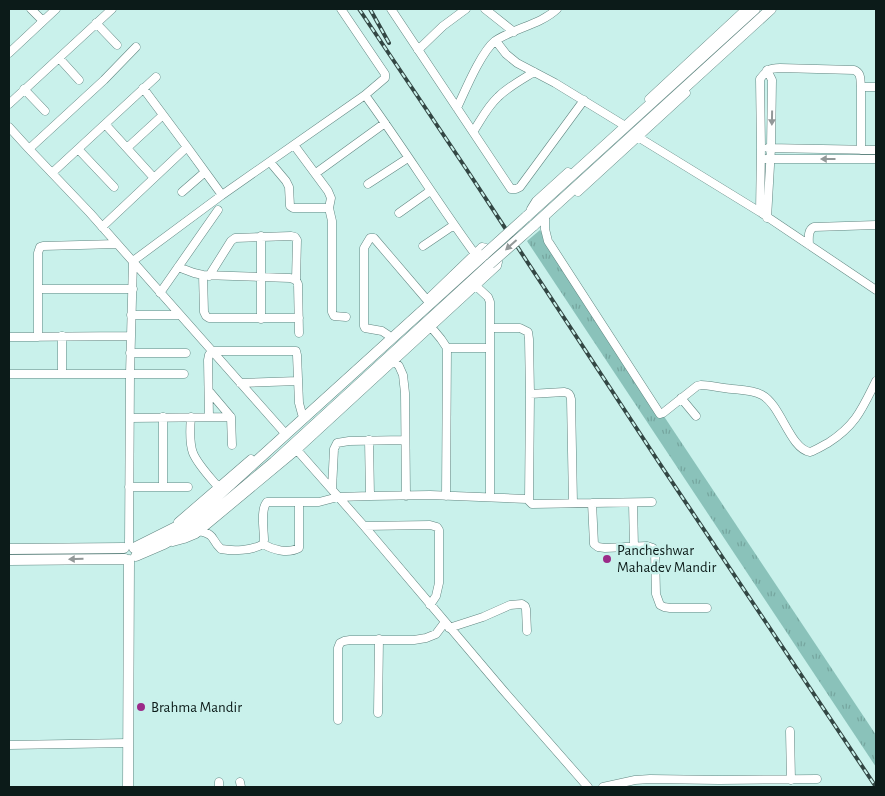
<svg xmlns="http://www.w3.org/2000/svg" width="885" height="796" viewBox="0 0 885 796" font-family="'Alegreya Sans',sans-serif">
<defs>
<pattern id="grass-tufts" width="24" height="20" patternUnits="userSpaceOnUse" patternTransform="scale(1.25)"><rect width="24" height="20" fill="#8ac2ba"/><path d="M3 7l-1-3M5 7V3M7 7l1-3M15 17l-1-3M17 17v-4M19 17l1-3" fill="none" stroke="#76a69f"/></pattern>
</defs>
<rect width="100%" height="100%" fill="#c9f1eb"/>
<!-- grass -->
<path fill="url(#grass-tufts)" d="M 540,230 L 876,735 L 876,767 L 527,241 Z"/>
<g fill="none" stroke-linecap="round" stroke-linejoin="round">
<!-- street casing -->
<g stroke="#618681" stroke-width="9">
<path id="street" d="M 31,9 L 43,21
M 391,9 L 511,189 L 516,189 L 520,187 L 584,100
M 485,9 L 514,32
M 96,23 L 117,45
M 496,41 L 506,54 L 517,63 L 555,83 L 622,124
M 418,50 L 443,26 L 466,9
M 9,53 L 56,9
M 59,58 L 79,80
M 861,87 L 876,87
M 143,88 L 187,147 L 222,195
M 24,89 L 45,111
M 365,95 C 403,147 437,202 475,254
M 649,99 L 746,9
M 9,104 L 112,9
M 457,108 C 465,91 481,52 495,41 C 514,28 540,25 557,9
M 105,124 L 154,178
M 9,127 L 29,149 L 90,213 L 283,431
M 473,132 C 481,120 487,107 498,97 C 508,87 521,80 534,72
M 638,137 L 760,212 L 876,290
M 294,145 L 328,191 L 331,198 L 329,208
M 127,148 L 163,115
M 768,148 L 876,150
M 29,149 L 104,80 L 136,47
M 78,149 L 114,187
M 766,159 L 876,159
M 270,162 L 286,181 L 289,187 L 290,206 L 293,208 L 329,208 L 332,221 L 332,312 L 334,316 L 346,317
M 52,173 L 156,77
M 316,173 L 385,123
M 368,184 L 408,158
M 182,192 L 205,172
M 578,192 L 686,93
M 531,209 L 536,201 L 568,172
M 760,212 L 761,148 L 760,79 C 767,70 769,68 780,68 L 854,70 C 862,73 860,80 861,87 L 861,150
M 399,213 L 430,191
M 545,218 L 545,229 L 548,241 L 660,414 L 663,413 L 697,386 L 701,385 C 709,385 716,387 724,388 C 736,390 751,389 762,395 C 781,405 790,449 810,452 C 816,450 822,446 828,443 C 856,425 862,409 876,381
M 767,218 L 771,148 L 772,80 L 767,70
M 102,227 L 187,147
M 809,245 C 809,239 807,230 814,227 L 876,225
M 423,246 L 454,225
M 178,267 L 194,273 L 203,275 L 290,278 L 296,280 L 298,284 L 299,333
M 203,275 L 204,312 L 206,316 L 209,318 L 299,318
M 209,276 L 231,241 L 235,238 L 291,236 L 295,237 L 297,240 L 296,280
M 476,286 L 488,297 L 490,302 L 490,497
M 38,289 L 133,289
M 160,293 L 218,210
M 131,315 L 179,315
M 261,319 L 261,236
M 431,327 L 441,339 L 447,348 L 446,496
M 490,328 L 520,328 L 528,332 L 529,339 L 530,394 L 529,500
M 388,335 L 382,331 L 365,328 L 364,326 L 364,248 L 370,238 L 374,238 L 427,300
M 9,337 L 131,336
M 38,337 L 38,253 L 40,247 L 43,246 L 117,244
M 447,348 L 490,348
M 130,353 L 186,353
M 394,361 L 399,366 L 403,375 L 405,393 L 406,496
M 9,374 L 184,374
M 62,374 L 62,336
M 240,383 L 298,381
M 209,391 L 231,417 L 232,445
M 530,394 L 564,392 C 569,393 570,394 571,399 L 573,503
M 681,398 L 696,416
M 163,417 L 163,487
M 191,417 C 190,428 189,442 193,453 C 198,465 210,477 219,488
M 209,417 L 208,360 L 209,355 L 212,351 L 296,351 L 297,355 L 299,403 L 302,414
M 130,418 L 231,417
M 369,440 L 370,496
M 297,450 L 364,526 L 503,690 L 588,787
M 129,487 L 188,487
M 332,489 L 334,449 L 337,443 L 349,441 L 405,440
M 592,503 L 594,544 L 598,547 L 605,548 L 647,546 L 653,548 L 655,552 L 656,594 L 660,605 L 664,607 L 670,608 L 707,608
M 633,503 L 634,547
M 178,522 L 251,459
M 364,526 L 430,525 L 437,527 L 439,530 L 439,583 L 436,596 L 430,605
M 199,531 C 217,535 210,539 221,549 C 233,551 252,551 263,544 L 264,540 C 264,530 260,510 267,502 L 319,502 L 338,497 L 370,496 L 430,495 L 527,499 L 532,504 L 652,502
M 173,542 L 184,539 L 196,534 L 297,450 L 497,266 L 498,262 L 486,248 L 482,247 L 428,299
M 263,544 C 273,550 288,554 299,548 L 299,502
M 129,545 L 130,374 L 133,261 L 222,195 L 365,95 L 385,78 L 385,74 L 341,9
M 449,628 L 483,617 L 510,605 L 522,604 L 525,606 L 526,609 L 527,631
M 378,713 L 379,639
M 338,720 L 338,648 L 340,643 L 344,641 L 350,640 L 414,640 L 426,638 L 436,634 L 445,622
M 790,731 L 791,780
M 9,745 L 128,743
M 240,782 L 241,787
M 219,787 L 219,782
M 603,787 L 635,780 L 650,779 L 719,780 L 817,779"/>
</g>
<!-- secondary casing -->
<g stroke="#618681" stroke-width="11">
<path id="secondary" d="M 526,217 L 755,9
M 533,226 L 771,9
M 134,548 L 180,525 L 198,514 L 485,254
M 9,549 L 124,548
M 136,556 L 164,544 L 194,527 L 213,513 L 274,462 L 490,264
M 9,560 L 125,559
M 128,787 L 129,560"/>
</g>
<!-- street -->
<use href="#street" stroke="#fff" stroke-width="8"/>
<!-- secondary -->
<use href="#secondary" stroke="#fff" stroke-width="10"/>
<!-- rail casing -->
<g stroke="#334744" stroke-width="4">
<path id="rail" d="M 359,9 L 467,170 L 658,461 L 876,787
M 370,9 L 389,43"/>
</g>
<!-- rail -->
<use href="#rail" stroke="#c9f1eb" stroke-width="2" stroke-dasharray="5.5" stroke-linecap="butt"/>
<!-- secondary-bridge casing -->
<g stroke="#618681" stroke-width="11" stroke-linecap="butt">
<path id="secondary-bridge" d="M 485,254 L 526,217
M 490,264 L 533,226"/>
</g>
<!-- secondary-bridge -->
<use href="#secondary-bridge" stroke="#fff" stroke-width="10"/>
</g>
<!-- one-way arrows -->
<defs><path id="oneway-solid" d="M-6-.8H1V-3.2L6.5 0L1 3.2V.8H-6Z" transform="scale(1.25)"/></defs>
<g fill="#929898">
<use href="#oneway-solid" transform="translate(772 118) rotate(91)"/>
<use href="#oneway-solid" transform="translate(828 159) rotate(-180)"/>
<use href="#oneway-solid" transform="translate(511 245) rotate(138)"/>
<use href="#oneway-solid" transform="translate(76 559) rotate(179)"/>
</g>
<!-- markers -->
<g fill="#9b2a88" stroke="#c9f1eb" stroke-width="2">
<circle cx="607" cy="559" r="5"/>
<circle cx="141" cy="707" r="5"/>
</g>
<g text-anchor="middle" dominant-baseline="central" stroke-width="5" stroke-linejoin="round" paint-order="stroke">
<!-- poi labels -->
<g font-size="15" fill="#0c1b19" stroke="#c9f1eb" text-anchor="start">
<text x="617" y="550">Pancheshwar<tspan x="617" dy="17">Mahadev Mandir</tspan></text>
<text x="151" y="707">Brahma Mandir</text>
</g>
</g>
<!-- border -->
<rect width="885" height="796" fill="none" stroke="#0c1b19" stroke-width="20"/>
</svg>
